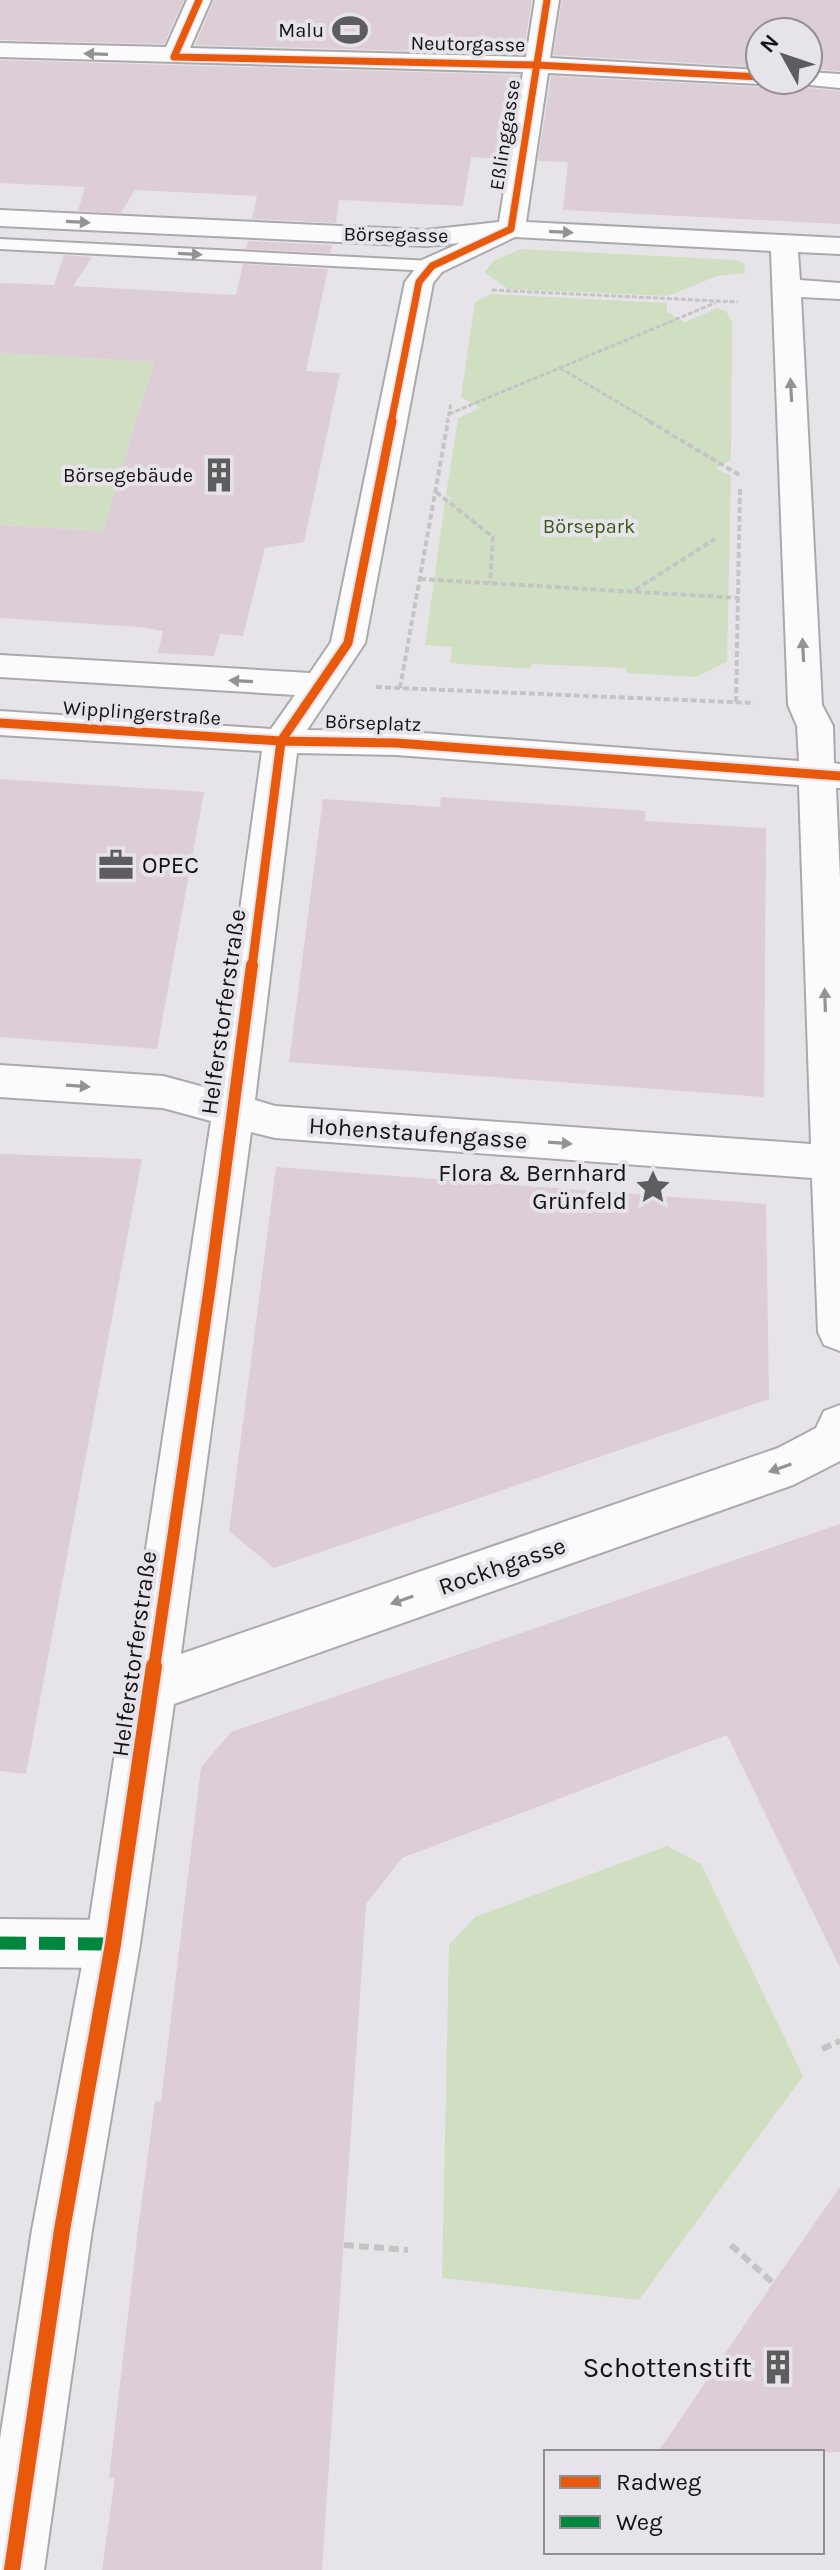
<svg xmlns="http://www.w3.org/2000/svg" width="840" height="2570" viewBox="0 0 840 2570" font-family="Karla,sans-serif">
<rect width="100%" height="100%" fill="#e7e4e9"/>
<!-- green -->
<path fill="#d0dfc2" d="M 521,249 L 736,260 L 744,263 L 745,273 L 717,276 L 668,296 L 508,289 L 484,272 L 495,260 Z
M 491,294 L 667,303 L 667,312 L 685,322 L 717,308 L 726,311 L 732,322 L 731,460 L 716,468 L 731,476 L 727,662 L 696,677 L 626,673 L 626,668 L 532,664 L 530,669 L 450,663 L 452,647 L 425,645 L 445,502 L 451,498 L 446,495 L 458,418 L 480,408 L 461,397 L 475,302 Z
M 0,353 L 154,362 L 103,531 L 0,525 Z
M 667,1846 L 701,1864 L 803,2076 L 639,2300 L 442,2278 L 449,1945 L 475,1917 Z"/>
<!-- building -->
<path fill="#ddcdd6" d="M 0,0 L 184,0 L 164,44 L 0,40 Z
M 214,0 L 532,0 L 523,54 L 195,45 Z
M 562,0 L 840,0 L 840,71 L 808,69 L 808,32 L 760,32 L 760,67 L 553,55 Z
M 0,60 L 520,75 L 506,159 L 471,157 L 463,206 L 339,200 L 336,223 L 252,219 L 257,196 L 135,190 L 121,213 L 78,211 L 85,187 L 0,183 Z
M 551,76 L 760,87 L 773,80 L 793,80 L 799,87 L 840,91 L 840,224 L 563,210 L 568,162 L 538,161 Z
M 248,241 L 332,245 L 331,253 L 246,249 Z
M 64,255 L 92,257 L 73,286 L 236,295 L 243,264 L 328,269 L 306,371 L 340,373 L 304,542 L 265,548 L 243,636 L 220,634 L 214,656 L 158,653 L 163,631 L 140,627 L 0,618 L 0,525 L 103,531 L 154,362 L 0,353 L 0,283 L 54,285 Z
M 0,779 L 204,792 L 157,1049 L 0,1037 Z
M 441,797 L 645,811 L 645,821 L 766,828 L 764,1097 L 289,1062 L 323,799 L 440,807 Z
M 0,1154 L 142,1159 L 26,1774 L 0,1771 Z
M 276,1167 L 766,1204 L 769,1399 L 274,1568 L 229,1531 Z
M 840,1524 L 840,1968 L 727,1735 L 402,1858 L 366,1904 L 322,2570 L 102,2570 L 115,2478 L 109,2478 L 138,2229 L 155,2102 L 161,2101 L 201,1767 L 231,1732 Z
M 840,2187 L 840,2452 L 658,2452 L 773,2283 Z"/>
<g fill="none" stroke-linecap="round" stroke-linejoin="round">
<!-- service casing -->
<g stroke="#aaa9ab" stroke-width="4">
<path id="service" d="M 0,239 L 432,261 L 440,266 L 432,271 L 0,249 Z"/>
</g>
<!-- pedestrian casing -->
<g stroke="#aaa9ab" stroke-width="4">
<path id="pedestrian" d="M 0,1919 L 113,1920 L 130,1927 L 137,1944 L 130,1961 L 113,1968 L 0,1967 Z"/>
</g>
<!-- minor casing -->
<g stroke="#aaa9ab" stroke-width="4">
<path id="minor" d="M 187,0 L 211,0 L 190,48 L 526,57 L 535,0 L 559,0 L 550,58 L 760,70 L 760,80 L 770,80 L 760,84 L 548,73 L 526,222 L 840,238 L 840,254 L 798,252 L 800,280 L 840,283 L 840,299 L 801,297 L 822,705 L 833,726 L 834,763 L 840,764 L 840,788 L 836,788 L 840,878 L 840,1351 L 824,1345 L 818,1332 L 812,1178 L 275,1138 L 251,1132 L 181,1654 L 778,1448 L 816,1428 L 824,1411 L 840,1405 L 840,1461 L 793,1485 L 174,1704 L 140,1944 L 92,2230 L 44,2570 L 0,2570 L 0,2439 L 32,2230 L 86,1944 L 211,1121 L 163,1108 L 0,1097 L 0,1065 L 163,1076 L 215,1090 L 262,751 L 0,735 L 0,711 L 271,729 L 295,695 L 0,677 L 0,655 L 310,673 L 331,642 L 405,282 L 422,260 L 460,243 L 426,246 L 0,226 L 0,210 L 426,230 L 499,222 L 523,72 L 0,57 L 0,43 L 166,47 ZM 515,237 L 771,251 L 788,705 L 797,726 L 799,761 L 396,731 L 307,730 L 365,643 L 433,283 L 442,272 ZM 297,753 L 396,755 L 799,785 L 811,1144 L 275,1106 L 255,1100 Z
M 808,72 L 840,74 L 840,88 L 799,84 L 796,80 L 808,80 Z"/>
</g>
<!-- path-far2 -->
<path stroke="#c5c4c5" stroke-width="3" stroke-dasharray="5 2" stroke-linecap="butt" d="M 492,290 L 738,302
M 560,368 L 653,423
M 449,414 L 715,303
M 447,423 L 451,403"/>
<!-- path-far1 -->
<path stroke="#c5c4c5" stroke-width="4" stroke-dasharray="6 3" stroke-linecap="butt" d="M 649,421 L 741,476
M 436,492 L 493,537 L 490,583
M 420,579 L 739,598
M 635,590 L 715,539
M 376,687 L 754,703
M 400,688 L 448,421
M 736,702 L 740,487"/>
<!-- path -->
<path stroke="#c5c4c5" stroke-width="6" stroke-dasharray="10 5" stroke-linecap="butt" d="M 822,2049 L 840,2041
M 344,2245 L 408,2250
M 731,2245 L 773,2283"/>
<!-- service -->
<use href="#service" fill="#fbfbfc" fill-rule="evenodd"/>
<!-- pedestrian -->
<use href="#pedestrian" fill="#fbfbfc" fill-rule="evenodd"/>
<!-- minor -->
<use href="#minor" fill="#fbfbfc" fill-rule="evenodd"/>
<!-- quiet -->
<path stroke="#00873e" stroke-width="13" stroke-dasharray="26 13" stroke-linecap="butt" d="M 0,1943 L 113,1944"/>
<!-- cycleway-far3 casing -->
<g stroke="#e7e3ea" stroke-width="10">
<path id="cycleway-far3" d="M 199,0 L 174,57 L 536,65 L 760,77
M 391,423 L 419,282 L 432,266 L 511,229 L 547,0"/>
</g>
<!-- cycleway-far2 casing -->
<g stroke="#e7e3ea" stroke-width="13">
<path id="cycleway-far2" d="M 0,723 L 281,741 L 396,743 L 840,776
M 252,967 L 281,741 L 348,643 L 392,421"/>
</g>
<!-- cycleway-far1 casing -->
<g stroke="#e7e3ea" stroke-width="17">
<path id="cycleway-far1" d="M 154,1668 L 210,1286 L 252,965"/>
</g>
<!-- cycleway casing -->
<g stroke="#e7e3ea" stroke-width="21">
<path id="cycleway" d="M 12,2570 L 62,2230 L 113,1944 L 154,1666"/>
</g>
<!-- cycleway-far3 -->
<use href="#cycleway-far3" stroke="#e8590c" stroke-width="7"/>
<!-- cycleway-far2 -->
<use href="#cycleway-far2" stroke="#e8590c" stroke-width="9"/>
<!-- cycleway-far1 -->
<use href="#cycleway-far1" stroke="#e8590c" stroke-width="12"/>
<!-- cycleway -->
<use href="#cycleway" stroke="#e8590c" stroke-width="16"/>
</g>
<!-- one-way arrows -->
<defs><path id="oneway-solid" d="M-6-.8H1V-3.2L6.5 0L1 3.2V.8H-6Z" transform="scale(2)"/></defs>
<g fill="#939294">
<use href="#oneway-solid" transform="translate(96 54) rotate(-178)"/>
<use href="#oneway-solid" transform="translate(78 222) rotate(3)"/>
<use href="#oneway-solid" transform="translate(561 232) rotate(3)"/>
<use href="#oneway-solid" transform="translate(190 254) rotate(3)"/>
<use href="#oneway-solid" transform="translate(791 390) rotate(-93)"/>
<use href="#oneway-solid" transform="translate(803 650) rotate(-93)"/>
<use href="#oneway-solid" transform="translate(241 681) rotate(-177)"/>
<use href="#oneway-solid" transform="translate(825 1000) rotate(-92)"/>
<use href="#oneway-solid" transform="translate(78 1086) rotate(4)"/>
<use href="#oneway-solid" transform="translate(560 1143) rotate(4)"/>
<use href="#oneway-solid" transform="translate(780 1468) rotate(161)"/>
<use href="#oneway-solid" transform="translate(402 1600) rotate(161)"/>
</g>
<!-- icons -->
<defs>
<g id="stadium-bare" transform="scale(2.76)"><path d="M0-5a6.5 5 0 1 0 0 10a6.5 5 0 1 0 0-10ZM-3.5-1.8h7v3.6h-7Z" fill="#5d5c5f" stroke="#e7e3ea" stroke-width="2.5" paint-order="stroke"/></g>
<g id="building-bare" transform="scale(2.76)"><path d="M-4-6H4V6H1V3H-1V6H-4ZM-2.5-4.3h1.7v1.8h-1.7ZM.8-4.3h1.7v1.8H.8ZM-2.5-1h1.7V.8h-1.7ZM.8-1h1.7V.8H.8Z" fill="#5d5c5f" stroke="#e7e3ea" stroke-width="2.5" paint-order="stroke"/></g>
<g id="office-bare" transform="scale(2.76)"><path d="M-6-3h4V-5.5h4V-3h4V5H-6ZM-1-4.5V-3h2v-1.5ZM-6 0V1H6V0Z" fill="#5d5c5f" stroke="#e7e3ea" stroke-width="2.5" paint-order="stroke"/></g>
<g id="sight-bare" transform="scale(2.76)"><path d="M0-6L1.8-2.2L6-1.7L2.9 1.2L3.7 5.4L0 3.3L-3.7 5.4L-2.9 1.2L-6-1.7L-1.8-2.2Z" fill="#5d5c5f" stroke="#e7e3ea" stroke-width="2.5" paint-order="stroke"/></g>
</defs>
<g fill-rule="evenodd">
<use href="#stadium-bare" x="350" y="30"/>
<use href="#building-bare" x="219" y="475"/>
<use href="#office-bare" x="116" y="865"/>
<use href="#sight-bare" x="653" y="1187"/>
<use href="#building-bare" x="778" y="2367"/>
</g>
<g text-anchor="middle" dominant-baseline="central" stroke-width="8" stroke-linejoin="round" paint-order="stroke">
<!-- far-poi labels -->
<g font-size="20" fill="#131214" stroke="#e7e3ea" text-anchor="end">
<text x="324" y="30">Malu</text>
<text x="193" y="475">Börsegebäude</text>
</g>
<!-- far-street labels -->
<g font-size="20" fill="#131214" stroke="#e7e3ea">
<text transform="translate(468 44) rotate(1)">Neutorgasse</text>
<text transform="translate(505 135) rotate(-81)">Eßlinggasse</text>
<text transform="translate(396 235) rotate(1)">Börsegasse</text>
<text transform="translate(142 713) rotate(4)">Wipplingerstraße</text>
<text transform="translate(373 723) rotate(2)">Börseplatz</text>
</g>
<!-- far-park labels -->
<g font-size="20" fill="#3b5a17" stroke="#e7e3ea">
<text x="589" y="526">Börsepark</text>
</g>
<!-- poi labels -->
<g font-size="24" fill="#131214" stroke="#e7e3ea" text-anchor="start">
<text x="142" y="865">OPEC</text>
<text x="627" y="1173" text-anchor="end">Flora &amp; Bernhard<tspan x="627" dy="28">Grünfeld</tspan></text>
</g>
<!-- street labels -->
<g font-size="24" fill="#131214" stroke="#e7e3ea">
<text transform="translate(223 1012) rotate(-82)">Helferstorferstraße</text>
<text transform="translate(418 1133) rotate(4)">Hohenstaufengasse</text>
<text transform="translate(502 1566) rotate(-19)">Rockhgasse</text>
<text transform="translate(134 1654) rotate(-82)">Helferstorferstraße</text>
</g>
<!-- near-poi labels -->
<g font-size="28" fill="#131214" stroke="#e7e3ea" text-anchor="end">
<text x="752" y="2367">Schottenstift</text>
</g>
</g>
<!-- legend -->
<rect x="544" y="2450" width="280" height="104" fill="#e7e3ea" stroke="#928f94" stroke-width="2"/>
<rect x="560" y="2476" width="40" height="12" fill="#e8590c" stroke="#928f94" stroke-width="2"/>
<text x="616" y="2490" font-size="24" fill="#131214">Radweg</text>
<rect x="560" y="2516" width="40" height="12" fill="#00873e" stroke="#928f94" stroke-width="2"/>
<text x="616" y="2530" font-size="24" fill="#131214">Weg</text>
<!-- north arrow -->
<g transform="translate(784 56) rotate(310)"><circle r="38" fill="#e7e3ea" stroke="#928f94" stroke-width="2"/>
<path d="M0-6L14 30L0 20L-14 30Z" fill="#5d5c5f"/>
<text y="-12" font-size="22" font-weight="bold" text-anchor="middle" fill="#131214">N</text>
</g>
</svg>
